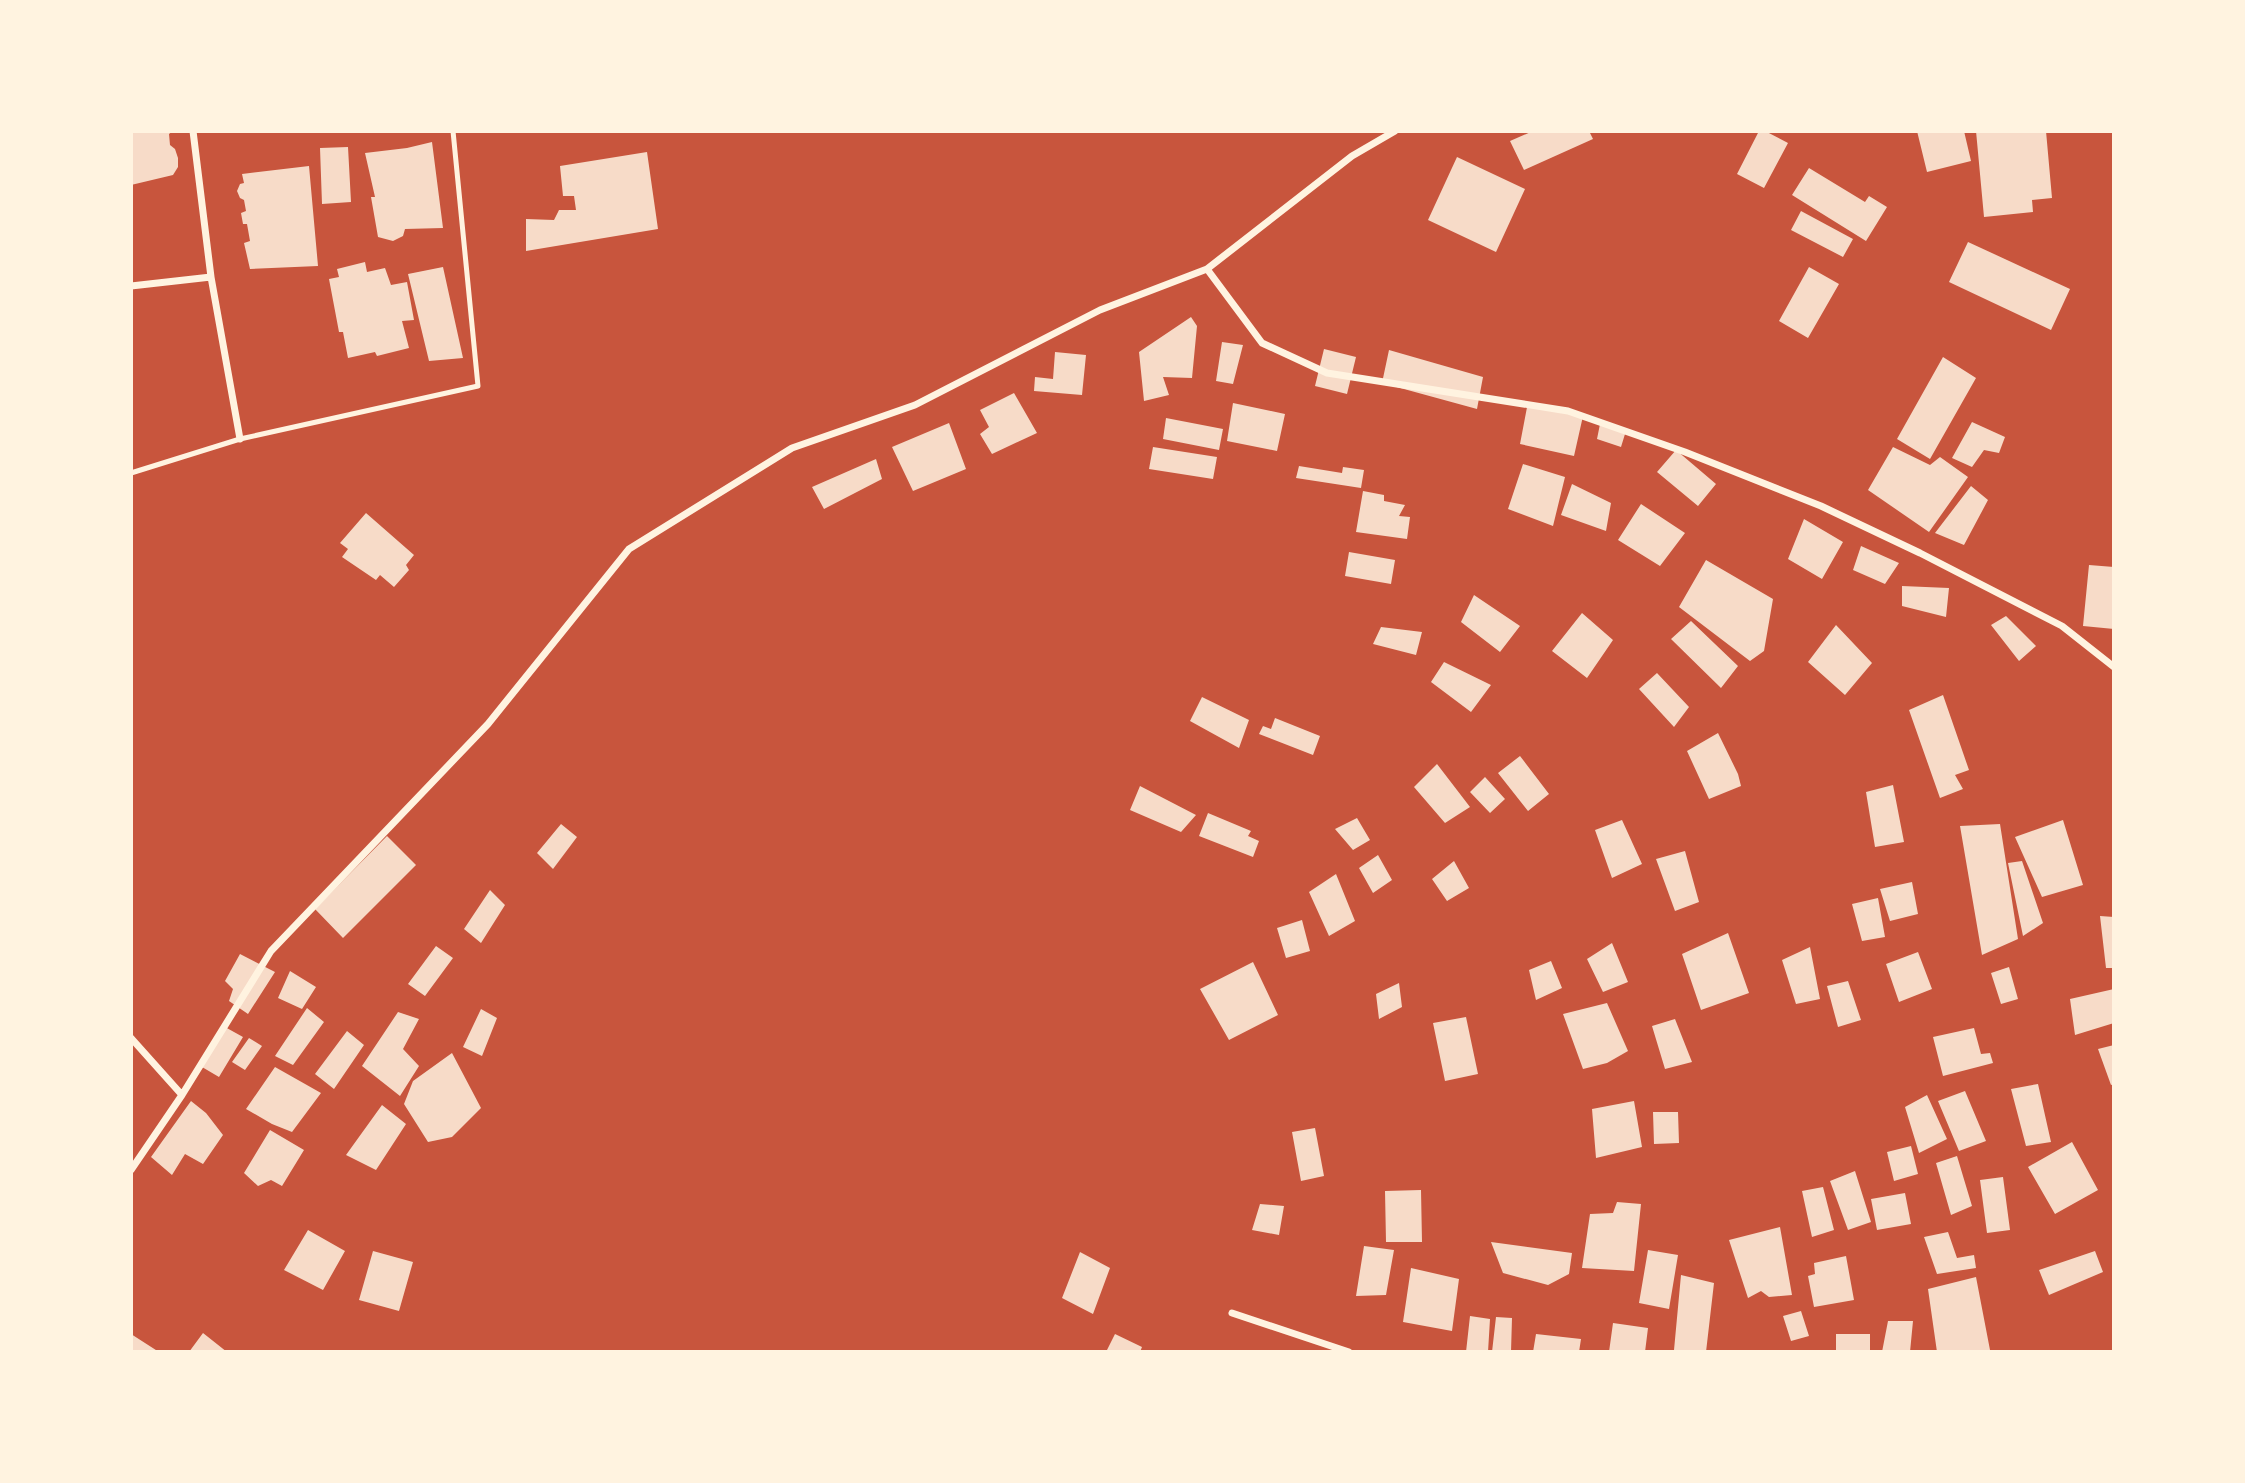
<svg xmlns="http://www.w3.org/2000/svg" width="2245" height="1483" viewBox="0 0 2245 1483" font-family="'Asap Condensed',sans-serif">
<rect width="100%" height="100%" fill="#c8553d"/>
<!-- building -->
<path fill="#f7dbc8" d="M 131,131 L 173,131 L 169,134 L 170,145 L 175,149 L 178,158 L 178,167 L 173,175 L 131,185 Z
M 1533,131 L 1589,131 L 1593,139 L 1524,170 L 1510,141 Z
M 1759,131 L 1765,131 L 1788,143 L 1764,188 L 1737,174 Z
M 1917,131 L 1964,131 L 1971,161 L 1927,172 Z
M 1976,131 L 2046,131 L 2052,198 L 2032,200 L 2033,212 L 1984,217 Z
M 432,142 L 443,228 L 405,229 L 403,236 L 393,241 L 378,237 L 371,197 L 375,197 L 365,153 L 407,148 Z
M 348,147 L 351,202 L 322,204 L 320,148 Z
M 647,152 L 658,229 L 526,251 L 526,219 L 554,220 L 559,210 L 576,210 L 574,196 L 563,196 L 560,166 Z
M 1457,157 L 1525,189 L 1496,252 L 1428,220 Z
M 309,166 L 318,266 L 250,269 L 244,243 L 250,241 L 247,224 L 243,224 L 241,213 L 246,211 L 244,200 L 240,198 L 237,191 L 240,184 L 244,183 L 242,174 Z
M 1809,168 L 1865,202 L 1869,196 L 1887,207 L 1866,241 L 1792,195 Z
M 1801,211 L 1853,239 L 1843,257 L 1791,230 Z
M 1968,242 L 2070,289 L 2051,330 L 1949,282 Z
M 365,262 L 367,272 L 385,268 L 391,285 L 407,282 L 414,320 L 402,321 L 409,348 L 377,356 L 375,352 L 348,358 L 343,332 L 339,332 L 329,279 L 339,277 L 337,269 Z
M 443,267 L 463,358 L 429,361 L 408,274 Z
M 1809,267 L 1839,284 L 1808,338 L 1779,321 Z
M 1191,317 L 1197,326 L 1192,378 L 1163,377 L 1169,395 L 1144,401 L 1139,352 Z
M 1222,342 L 1243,345 L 1233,384 L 1216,381 Z
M 1324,349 L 1356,357 L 1347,394 L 1315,386 Z
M 1389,350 L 1483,377 L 1477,409 L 1382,383 Z
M 1055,352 L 1086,355 L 1082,395 L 1034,391 L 1035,377 L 1053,379 Z
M 1943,357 L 1976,378 L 1930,459 L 1897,439 Z
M 1014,393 L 1037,433 L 992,454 L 980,434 L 989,427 L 980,410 Z
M 1528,402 L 1583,416 L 1574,456 L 1520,444 Z
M 1233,403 L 1285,414 L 1277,451 L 1227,441 Z
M 1166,418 L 1223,429 L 1219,450 L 1163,439 Z
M 1972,422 L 2005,437 L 1999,453 L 1984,450 L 1972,467 L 1952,458 Z
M 949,423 L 966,469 L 913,491 L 892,447 Z
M 1600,424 L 1625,434 L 1621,447 L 1597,439 Z
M 1153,447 L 1217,457 L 1213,479 L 1149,469 Z
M 1893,447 L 1930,465 L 1940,457 L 1968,477 L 1929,532 L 1868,490 Z
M 1676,450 L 1716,484 L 1698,506 L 1657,472 Z
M 876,459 L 882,479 L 824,509 L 812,487 Z
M 1523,464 L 1565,477 L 1553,526 L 1508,509 Z
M 1299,466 L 1342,473 L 1343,467 L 1364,470 L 1361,488 L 1296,478 Z
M 1572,484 L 1611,503 L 1606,531 L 1561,515 Z
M 1971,486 L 1988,500 L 1964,545 L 1935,533 Z
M 1363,491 L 1384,495 L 1384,501 L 1405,505 L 1399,516 L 1410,517 L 1407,539 L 1356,532 Z
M 1641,504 L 1685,533 L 1660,566 L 1618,540 Z
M 366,513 L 414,555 L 406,565 L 409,570 L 394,587 L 380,575 L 376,580 L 342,557 L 348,549 L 340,543 Z
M 1804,519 L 1843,542 L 1822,579 L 1788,559 Z
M 1861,546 L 1899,563 L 1885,584 L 1853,570 Z
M 1349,552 L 1395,560 L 1391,584 L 1345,576 Z
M 1706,560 L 1773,599 L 1764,651 L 1750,661 L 1679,607 Z
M 2089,565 L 2114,567 L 2114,629 L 2083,626 Z
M 1902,586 L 1949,588 L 1946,617 L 1902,606 Z
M 1474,595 L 1520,626 L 1500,652 L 1461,622 Z
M 1582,613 L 1613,640 L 1587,678 L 1552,651 Z
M 2006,616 L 2036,646 L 2019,661 L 1991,625 Z
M 1691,621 L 1738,666 L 1721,688 L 1671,639 Z
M 1836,625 L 1872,663 L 1845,695 L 1808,662 Z
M 1381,627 L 1422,632 L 1416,655 L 1373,644 Z
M 1444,662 L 1491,685 L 1471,712 L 1431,682 Z
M 1657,673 L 1689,707 L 1674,727 L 1639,689 Z
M 1943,695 L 1969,770 L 1955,775 L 1963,789 L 1940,798 L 1909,710 Z
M 1202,697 L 1249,720 L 1239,748 L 1190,721 Z
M 1275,718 L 1320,736 L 1313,755 L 1259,734 L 1263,726 L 1271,729 Z
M 1718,733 L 1738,774 L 1741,786 L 1709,799 L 1687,751 Z
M 1520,756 L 1549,794 L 1528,811 L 1498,773 Z
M 1437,764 L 1470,807 L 1445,823 L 1414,787 Z
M 1485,777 L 1505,799 L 1490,813 L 1470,792 Z
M 1893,785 L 1904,842 L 1875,847 L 1866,792 Z
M 1140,786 L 1196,815 L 1181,832 L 1130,810 Z
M 1208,813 L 1251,831 L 1248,836 L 1259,841 L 1253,857 L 1199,836 Z
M 1357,818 L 1370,840 L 1353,850 L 1335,829 Z
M 1622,820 L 1642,864 L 1612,878 L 1595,830 Z
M 2063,820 L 2083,885 L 2042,897 L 2015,837 Z
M 561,824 L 577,837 L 553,869 L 537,853 Z
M 2000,824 L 2018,939 L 1982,955 L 1960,826 Z
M 387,836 L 416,865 L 343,938 L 315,909 Z
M 1685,851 L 1699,902 L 1675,911 L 1656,859 Z
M 1378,855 L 1392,880 L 1373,893 L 1359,868 Z
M 1454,861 L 1469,888 L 1447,901 L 1432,879 Z
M 2022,861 L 2043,923 L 2023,936 L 2008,863 Z
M 1336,874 L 1355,921 L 1329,936 L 1309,892 Z
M 1912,882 L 1918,914 L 1890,921 L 1880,889 Z
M 490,890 L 505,905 L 481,943 L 464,929 Z
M 1878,898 L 1885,937 L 1862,941 L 1852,904 Z
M 2100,916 L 2114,917 L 2114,968 L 2106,968 Z
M 1302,920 L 1310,951 L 1286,958 L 1277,928 Z
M 1728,933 L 1749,993 L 1701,1010 L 1682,954 Z
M 1612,943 L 1628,982 L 1603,992 L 1587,959 Z
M 436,946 L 453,958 L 425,996 L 408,984 Z
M 1810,947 L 1820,999 L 1796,1004 L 1782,960 Z
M 1918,952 L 1932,989 L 1899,1002 L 1886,964 Z
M 240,954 L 275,972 L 248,1014 L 229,1001 L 233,989 L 225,981 Z
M 1551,961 L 1562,988 L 1536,1000 L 1529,970 Z
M 1253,962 L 1278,1015 L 1229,1040 L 1200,989 Z
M 2009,967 L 2018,999 L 2001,1004 L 1991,973 Z
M 290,971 L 316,987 L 302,1009 L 278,998 Z
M 1848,981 L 1861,1020 L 1838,1027 L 1827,986 Z
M 1399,983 L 1402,1007 L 1379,1019 L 1376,994 Z
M 2114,989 L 2114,1023 L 2075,1035 L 2070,999 Z
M 1607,1003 L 1628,1051 L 1607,1063 L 1583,1069 L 1563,1014 Z
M 307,1008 L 324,1022 L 293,1065 L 275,1056 Z
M 481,1009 L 497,1018 L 482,1056 L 463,1047 Z
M 398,1012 L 419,1019 L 403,1049 L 419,1066 L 400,1096 L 362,1066 Z
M 1466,1017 L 1478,1074 L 1445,1081 L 1433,1023 Z
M 1675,1019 L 1692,1062 L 1665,1069 L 1652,1026 Z
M 225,1027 L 243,1037 L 219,1077 L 202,1067 Z
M 1974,1028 L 1981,1054 L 1990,1053 L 1993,1063 L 1943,1076 L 1933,1037 Z
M 347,1031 L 364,1045 L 334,1089 L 315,1074 Z
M 249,1038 L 262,1046 L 245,1070 L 232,1062 Z
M 2114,1045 L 2114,1084 L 2111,1085 L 2098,1049 Z
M 452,1053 L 481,1108 L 452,1137 L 428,1142 L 404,1104 L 413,1081 Z
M 275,1067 L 321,1093 L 292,1132 L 272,1124 L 246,1109 Z
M 2038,1084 L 2051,1142 L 2026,1146 L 2011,1089 Z
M 1965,1091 L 1986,1141 L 1959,1151 L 1938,1101 Z
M 1927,1095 L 1947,1139 L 1919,1153 L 1905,1107 Z
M 191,1101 L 206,1113 L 223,1135 L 203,1164 L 185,1154 L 172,1175 L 151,1157 Z
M 1634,1101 L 1642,1147 L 1596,1158 L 1592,1109 Z
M 382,1105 L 406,1124 L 376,1170 L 346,1155 Z
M 1653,1112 L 1678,1112 L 1679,1143 L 1654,1144 Z
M 1315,1128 L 1324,1176 L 1301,1181 L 1292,1132 Z
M 270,1130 L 304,1150 L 282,1186 L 271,1180 L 258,1186 L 244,1173 Z
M 2072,1142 L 2098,1190 L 2055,1214 L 2028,1167 Z
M 1911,1146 L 1918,1174 L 1894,1181 L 1887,1152 Z
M 1957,1156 L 1972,1206 L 1951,1215 L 1936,1163 Z
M 1855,1171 L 1871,1222 L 1848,1230 L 1830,1181 Z
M 2003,1177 L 2010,1230 L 1987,1233 L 1980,1180 Z
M 1823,1187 L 1834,1230 L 1812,1237 L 1802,1191 Z
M 1421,1190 L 1422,1242 L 1386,1242 L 1385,1191 Z
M 1905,1193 L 1911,1224 L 1877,1230 L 1871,1199 Z
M 1617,1202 L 1641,1204 L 1634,1271 L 1582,1268 L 1590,1214 L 1613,1213 Z
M 1260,1204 L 1284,1206 L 1279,1235 L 1252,1230 Z
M 1780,1227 L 1792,1295 L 1769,1297 L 1761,1291 L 1748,1298 L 1729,1240 Z
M 308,1230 L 345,1251 L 323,1290 L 284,1270 Z
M 1948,1232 L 1957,1258 L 1974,1255 L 1976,1268 L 1937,1274 L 1924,1237 Z
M 1491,1242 L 1572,1253 L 1569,1274 L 1548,1285 L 1503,1273 Z
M 1364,1246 L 1394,1250 L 1386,1295 L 1356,1296 Z
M 1648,1250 L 1678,1255 L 1669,1309 L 1639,1303 Z
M 373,1251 L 413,1262 L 399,1311 L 359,1300 Z
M 2095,1251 L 2103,1272 L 2049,1295 L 2039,1270 Z
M 1080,1252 L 1110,1268 L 1093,1314 L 1062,1298 Z
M 1846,1256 L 1854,1300 L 1814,1307 L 1808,1276 L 1815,1274 L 1814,1263 Z
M 1411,1268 L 1459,1279 L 1452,1331 L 1403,1322 Z
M 1681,1275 L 1714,1283 L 1706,1352 L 1674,1350 Z
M 1976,1277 L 1990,1350 L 1984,1352 L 1937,1352 L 1928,1289 Z
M 1801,1311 L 1809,1336 L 1791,1341 L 1783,1316 Z
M 1470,1316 L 1490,1319 L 1488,1352 L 1466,1352 Z
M 1496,1317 L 1512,1318 L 1511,1352 L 1492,1352 Z
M 1888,1321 L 1913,1321 L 1910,1352 L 1882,1352 Z
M 1613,1323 L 1648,1328 L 1645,1352 L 1609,1352 Z
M 203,1333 L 227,1352 L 189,1352 Z
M 131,1334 L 159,1352 L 131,1352 Z
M 1115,1334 L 1142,1347 L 1140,1352 L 1106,1352 Z
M 1536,1334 L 1581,1339 L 1579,1352 L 1533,1352 Z
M 1836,1334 L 1870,1334 L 1870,1352 L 1836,1352 Z"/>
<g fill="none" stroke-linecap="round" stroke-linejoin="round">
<!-- service -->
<path stroke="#fff3e0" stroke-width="5" d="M 131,473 L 240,439 L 478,386 L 453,131"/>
<!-- minor -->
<path stroke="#fff3e0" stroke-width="7" d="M 193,131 L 211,277 L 240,439
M 1207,269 L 1262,343 L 1327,373 L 1568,411 L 1685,452 L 1821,506 L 1920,553 L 2062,626 L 2114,667
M 131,286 L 211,277
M 131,1038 L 182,1095
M 131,1170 L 182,1095 L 271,951 L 488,724 L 629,549 L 792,448 L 915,405 L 1100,310 L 1207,269 L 1352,156 L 1395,131
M 1232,1313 L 1349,1352"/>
</g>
<!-- border -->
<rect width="2245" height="1483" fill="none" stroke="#fff3e0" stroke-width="266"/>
</svg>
